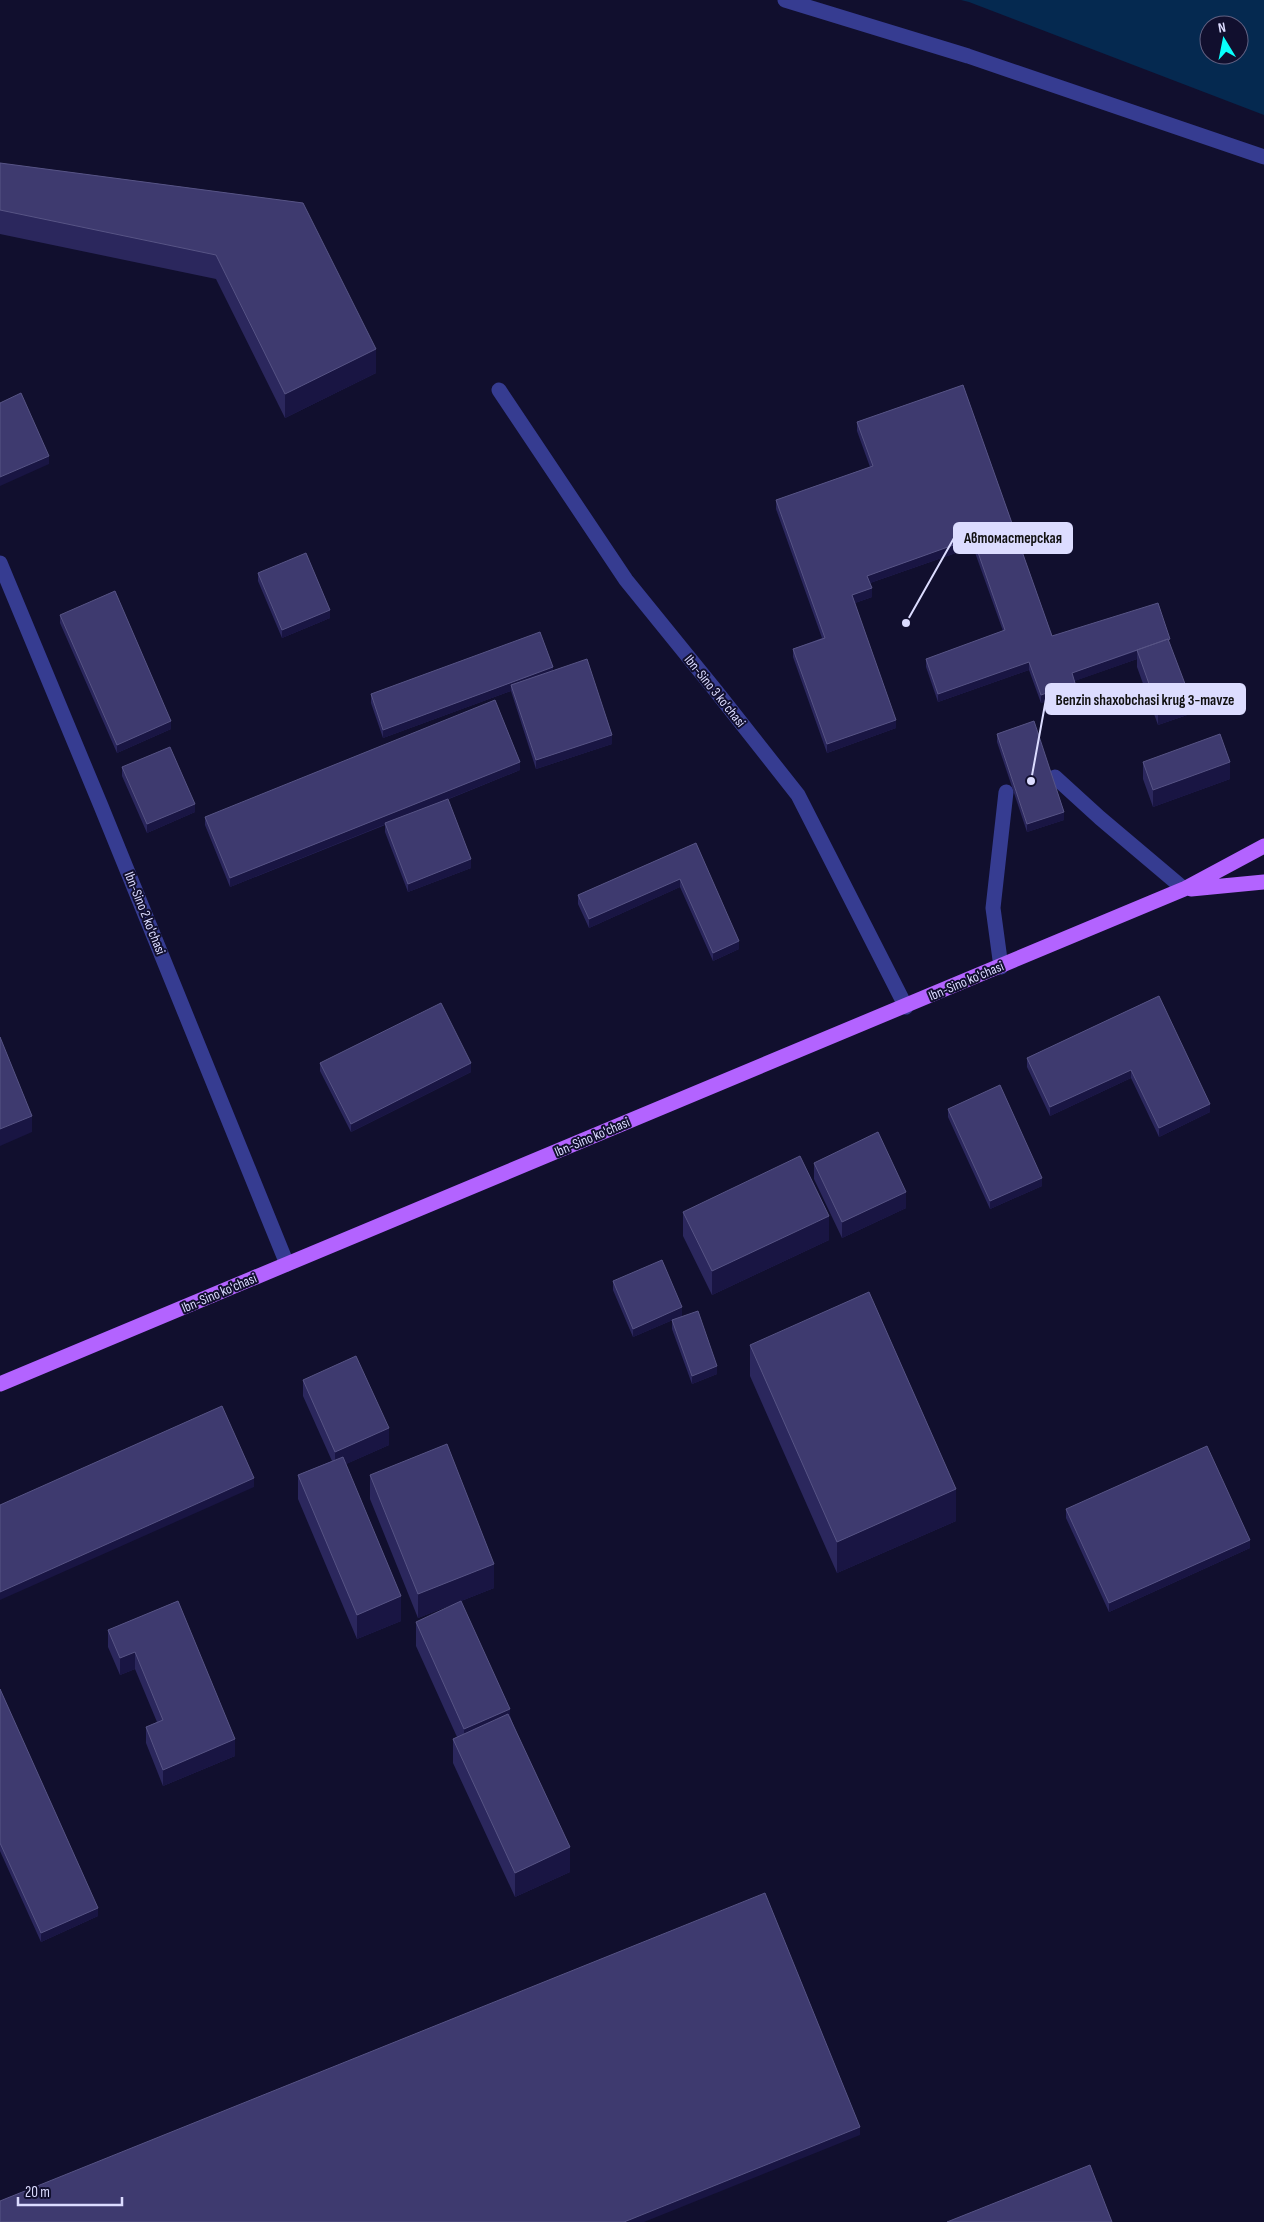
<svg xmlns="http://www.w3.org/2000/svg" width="1264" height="2222" viewBox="0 0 1264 2222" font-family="'Sofia Sans Condensed',sans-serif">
<rect width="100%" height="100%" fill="#110f2e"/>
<!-- water -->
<path fill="#052950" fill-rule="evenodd" d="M 961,0 L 1264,0 L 1264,115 L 969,2 ZM 1209,25 L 1239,25 L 1239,55 L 1209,55 Z"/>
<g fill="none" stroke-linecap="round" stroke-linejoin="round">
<!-- minor -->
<path stroke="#363c91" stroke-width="15" d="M 785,0 L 968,56 L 1264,157
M 499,390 L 626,580 L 716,691 L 798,795 L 906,1007
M 0,563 L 101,806 L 287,1264
M 1055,777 L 1100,818 L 1184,889
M 1001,967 L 993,908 L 1006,792"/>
<!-- major -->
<path stroke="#b363ff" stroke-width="15" d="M 1191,889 L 1264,882
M 0,1384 L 1184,889 L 1264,846"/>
</g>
<!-- wall -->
<path fill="#2b275d" d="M 0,163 L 303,203 L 376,373 L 285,418 L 216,279 L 0,234 Z
M 963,385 L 1052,636 L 1170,644 L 1190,714 L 1158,725 L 1137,667 L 1137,659 L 1074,681 L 1075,691 L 1041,703 L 1029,670 L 938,702 L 926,667 L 926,659 L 1003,631 L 973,547 L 870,583 L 872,597 L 855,603 L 896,728 L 827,753 L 793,657 L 793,649 L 822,638 L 776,509 L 776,500 L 870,467 L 857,431 L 857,422 Z
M 258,573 L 330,618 L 282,638 L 258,581 Z
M 60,615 L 171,729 L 117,753 L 60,623 Z
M 553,671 L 612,744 L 536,769 L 511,691 L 383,738 L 371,703 L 371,694 Z
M 997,734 L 1064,820 L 1027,832 L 997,742 Z
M 1143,762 L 1230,779 L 1153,807 L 1143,779 Z
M 122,767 L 195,812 L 147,833 L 122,776 Z
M 520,770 L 444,801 L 471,868 L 408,892 L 385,832 L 385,825 L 230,887 L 205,825 L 205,817 Z
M 696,843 L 739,949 L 713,961 L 680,887 L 589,928 L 578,904 L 578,895 Z
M 1159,996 L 1210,1112 L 1159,1137 L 1131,1078 L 1050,1116 L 1027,1067 L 1027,1058 Z
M 320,1063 L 471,1072 L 351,1132 L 320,1071 Z
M 948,1109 L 1042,1186 L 990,1209 L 948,1117 Z
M 814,1163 L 906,1208 L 842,1238 L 814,1179 Z
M 683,1212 L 829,1240 L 712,1295 L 683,1236 Z
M 613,1281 L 682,1316 L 633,1337 L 613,1290 Z
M 672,1320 L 717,1374 L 692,1384 L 672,1329 Z
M 750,1345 L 956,1521 L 837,1573 L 750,1376 Z
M 303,1380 L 389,1445 L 346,1464 L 401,1621 L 357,1639 L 298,1499 L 298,1475 L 332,1461 L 303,1396 Z
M 370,1475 L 494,1588 L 418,1618 L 370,1499 Z
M 1066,1509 L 1250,1548 L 1109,1612 L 1066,1518 Z
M 178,1601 L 235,1756 L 163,1786 L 146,1743 L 146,1727 L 157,1722 L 135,1669 L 120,1675 L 108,1647 L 108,1630 Z
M 416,1622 L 510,1716 L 570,1872 L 515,1897 L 453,1763 L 453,1739 L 457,1737 L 416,1646 Z
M 0,1689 L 98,1916 L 41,1942 L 0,1851 Z"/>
<!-- shaded-wall -->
<path fill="#191543" d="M 376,349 L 376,373 L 285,418 L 285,394 Z
M 49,456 L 49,464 L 0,486 L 0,477 Z
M 973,538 L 973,547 L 867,584 L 867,576 Z
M 872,588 L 872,597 L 852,604 L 852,595 Z
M 330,610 L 330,618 L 282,638 L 282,630 Z
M 1137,651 L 1137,659 L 1072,682 L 1072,673 Z
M 1029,662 L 1029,670 L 938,702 L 938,694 Z
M 553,667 L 553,676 L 511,685 L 511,691 L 383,738 L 383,730 Z
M 1075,683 L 1075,691 L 1041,703 L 1041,695 Z
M 1190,697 L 1190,714 L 1158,725 L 1158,709 Z
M 896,720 L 896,728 L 827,753 L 827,744 Z
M 171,721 L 171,729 L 117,753 L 117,745 Z
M 612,735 L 612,744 L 536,769 L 536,760 Z
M 520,762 L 520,770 L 230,887 L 230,878 Z
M 1230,762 L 1230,779 L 1153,807 L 1153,790 Z
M 195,804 L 195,812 L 147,833 L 147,824 Z
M 1064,812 L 1064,820 L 1027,832 L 1027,824 Z
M 471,859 L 471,868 L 408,892 L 408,884 Z
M 680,879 L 680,887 L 589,928 L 589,919 Z
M 739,941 L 739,949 L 713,961 L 713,953 Z
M 471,1063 L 471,1072 L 351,1132 L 351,1124 Z
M 1131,1070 L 1131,1078 L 1050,1116 L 1050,1107 Z
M 1210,1104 L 1210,1112 L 1159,1137 L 1159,1128 Z
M 32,1116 L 32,1132 L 0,1146 L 0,1129 Z
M 1042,1178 L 1042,1186 L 990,1209 L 990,1201 Z
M 906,1192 L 906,1208 L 842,1238 L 842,1222 Z
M 829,1216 L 829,1240 L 712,1295 L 712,1271 Z
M 682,1307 L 682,1316 L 633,1337 L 633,1329 Z
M 717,1366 L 717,1374 L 692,1384 L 692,1376 Z
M 389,1428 L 389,1445 L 335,1469 L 335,1452 Z
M 254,1478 L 254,1487 L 0,1600 L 0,1592 Z
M 956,1489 L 956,1521 L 837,1573 L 837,1542 Z
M 1250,1540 L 1250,1548 L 1109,1612 L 1109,1603 Z
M 494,1564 L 494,1588 L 418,1618 L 418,1594 Z
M 401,1596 L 401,1621 L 357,1639 L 357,1615 Z
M 135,1652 L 135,1669 L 120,1675 L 120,1658 Z
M 510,1709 L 510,1733 L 464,1753 L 464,1729 Z
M 235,1739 L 235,1756 L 163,1786 L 163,1770 Z
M 570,1847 L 570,1872 L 515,1897 L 515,1873 Z
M 98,1908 L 98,1916 L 41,1942 L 41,1933 Z
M 860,2127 L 860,2135 L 644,2222 L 624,2222 Z"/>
<!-- building -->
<path fill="#3e3a6f" stroke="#575485" d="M 0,163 L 303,203 L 376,349 L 285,394 L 216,255 L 0,210 Z
M 963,385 L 1052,636 L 1158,603 L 1170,639 L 1168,640 L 1168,639 L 1072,673 L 1075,683 L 1041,695 L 1029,662 L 938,694 L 926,659 L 1005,630 L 973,538 L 867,576 L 872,588 L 852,595 L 896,720 L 827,744 L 793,649 L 825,638 L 776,500 L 873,466 L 857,422 Z
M 21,393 L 49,456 L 0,477 L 0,403 Z
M 306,553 L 330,610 L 282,630 L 258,573 Z
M 115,591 L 171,721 L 117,745 L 60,615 Z
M 540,632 L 553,667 L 383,730 L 371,694 Z
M 1168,639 L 1190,697 L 1158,709 L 1137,650 Z
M 587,659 L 612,735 L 536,760 L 511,685 Z
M 495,700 L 520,762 L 230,878 L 205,817 Z
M 1034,721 L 1064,812 L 1027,824 L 997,734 Z
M 1220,734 L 1230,762 L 1153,790 L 1143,762 Z
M 170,747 L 195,804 L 147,824 L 122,767 Z
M 448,799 L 471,859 L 408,884 L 385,823 Z
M 696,843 L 739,941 L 713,953 L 680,879 L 589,919 L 578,895 Z
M 1159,996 L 1210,1104 L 1159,1128 L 1131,1070 L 1050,1107 L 1027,1058 Z
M 441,1003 L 471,1063 L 351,1124 L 320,1063 Z
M 0,1037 L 32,1116 L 0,1129 Z
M 1000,1085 L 1042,1178 L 990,1201 L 948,1109 Z
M 878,1132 L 906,1192 L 842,1222 L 814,1163 Z
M 800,1156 L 829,1216 L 712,1271 L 683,1212 Z
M 662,1260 L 682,1307 L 633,1329 L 613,1281 Z
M 869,1292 L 956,1489 L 837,1542 L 750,1345 Z
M 698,1311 L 717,1366 L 692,1376 L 672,1320 Z
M 356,1356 L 389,1428 L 335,1452 L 303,1380 Z
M 222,1406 L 254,1478 L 0,1592 L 0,1505 Z
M 447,1444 L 494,1564 L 418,1594 L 370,1475 Z
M 1207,1446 L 1250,1540 L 1109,1603 L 1066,1509 Z
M 343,1457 L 401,1596 L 357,1615 L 298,1475 Z
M 178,1601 L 235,1739 L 163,1770 L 146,1727 L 163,1720 L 135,1652 L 120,1658 L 108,1630 Z
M 461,1601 L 510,1709 L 464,1729 L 416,1622 Z
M 0,1689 L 98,1908 L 41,1933 L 0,1843 Z
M 508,1714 L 570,1847 L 515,1873 L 453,1739 Z
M 765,1893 L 860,2127 L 624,2222 L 0,2222 L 0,2201 Z
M 1090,2165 L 1112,2222 L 947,2222 Z"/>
<g text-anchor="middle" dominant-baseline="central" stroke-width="4" stroke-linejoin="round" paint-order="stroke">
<!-- street labels -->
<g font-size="14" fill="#dcdcff" stroke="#110f2e">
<text transform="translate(715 691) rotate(51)">Ibn-Sino 3 ko'chasi</text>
<text transform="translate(145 913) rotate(68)">Ibn-Sino 2 ko'chasi</text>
<text transform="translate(966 981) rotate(-23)">Ibn-Sino ko'chasi</text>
<text transform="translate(592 1137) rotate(-23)">Ibn-Sino ko'chasi</text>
<text transform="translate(219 1293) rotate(-23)">Ibn-Sino ko'chasi</text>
</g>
</g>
<!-- callouts -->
<path fill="none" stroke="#dcdcff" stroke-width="2" d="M906 623L954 538M1031 781L1046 699"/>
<g fill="#dcdcff" stroke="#110f2e" stroke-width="2">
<circle cx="906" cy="623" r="5"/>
<circle cx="1031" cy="781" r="5"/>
</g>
<g fill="#dcdcff" stroke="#dcdcff" stroke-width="2">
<rect x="954" y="523" width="118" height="30" rx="5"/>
<rect x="1046" y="684" width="199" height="30" rx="5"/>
</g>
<g font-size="15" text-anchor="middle" font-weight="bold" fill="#111">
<text x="1013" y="543">Автомастерская</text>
<text x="1145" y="705">Benzin shaxobchasi krug 3-mavze</text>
</g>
<!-- north arrow -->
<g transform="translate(1224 40) rotate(350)"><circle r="24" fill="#110f2e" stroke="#626182"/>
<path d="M0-4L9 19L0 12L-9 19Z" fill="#08fffc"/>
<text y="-8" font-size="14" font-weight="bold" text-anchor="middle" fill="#dcdcff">N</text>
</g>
<!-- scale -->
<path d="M18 2197v8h104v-8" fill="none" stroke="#dcdcff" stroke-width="2.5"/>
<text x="25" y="2197" font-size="15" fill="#dcdcff" stroke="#110f2e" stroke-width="4" paint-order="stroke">20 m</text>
</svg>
